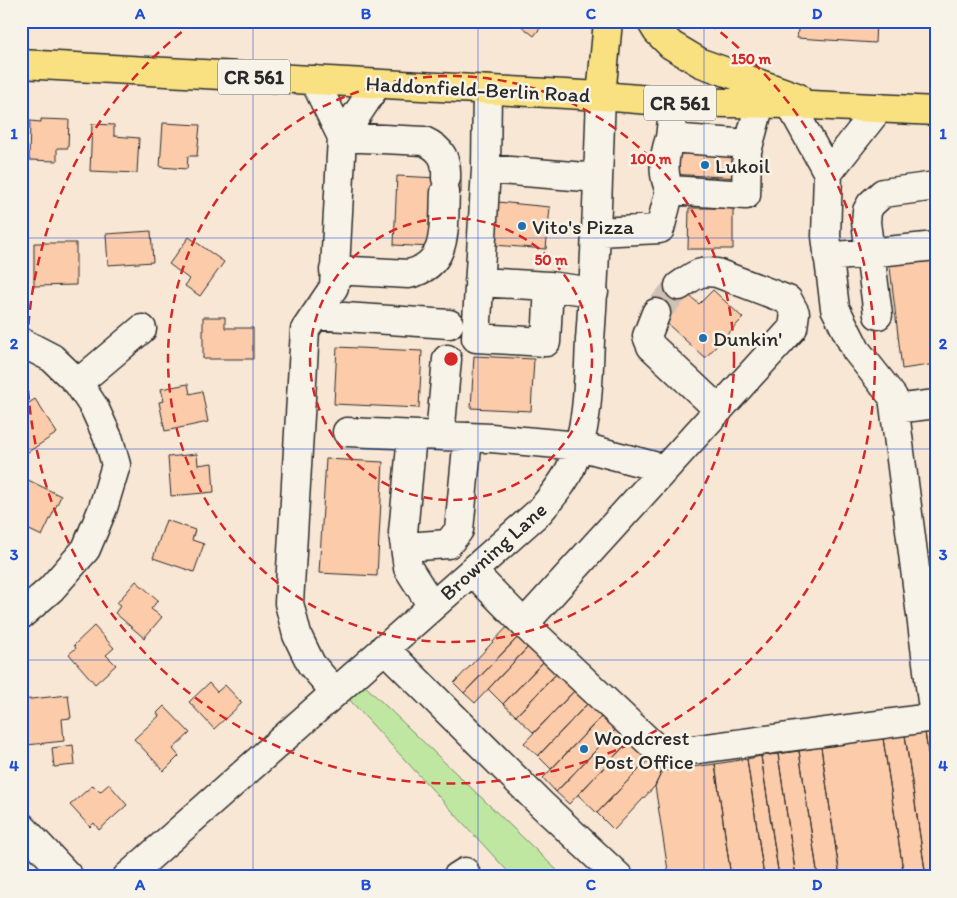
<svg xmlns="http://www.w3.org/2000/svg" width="957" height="898" viewBox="0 0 957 898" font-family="Itim,sans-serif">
<rect width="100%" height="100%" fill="#f8e7d5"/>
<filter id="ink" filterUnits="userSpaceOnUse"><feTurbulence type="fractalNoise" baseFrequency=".02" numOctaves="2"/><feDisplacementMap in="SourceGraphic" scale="10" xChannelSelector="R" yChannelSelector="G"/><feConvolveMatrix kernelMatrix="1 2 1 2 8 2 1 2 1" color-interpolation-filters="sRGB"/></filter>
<g filter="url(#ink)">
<!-- green -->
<path fill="#c0e7a2" stroke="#768966" d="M 362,683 L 564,877 L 513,877 L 346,696 Z"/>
<!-- building -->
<path fill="#fbcbaa" stroke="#2b2b2b" d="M 430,21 L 448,21 L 447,26 L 429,23 Z
M 515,21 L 546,21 L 534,36 Z
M 799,21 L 876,21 L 875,43 L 797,38 Z
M 41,119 L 69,120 L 68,148 L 57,148 L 57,161 L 29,160 L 30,121 L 41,122 Z
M 163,123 L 200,125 L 197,156 L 188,156 L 187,169 L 160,167 Z
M 92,124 L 114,125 L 114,136 L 139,138 L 137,173 L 90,171 Z
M 671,153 L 741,156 L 740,178 L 670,174 Z
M 397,176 L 461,179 L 461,193 L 434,191 L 431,247 L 394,245 Z
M 498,202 L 550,207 L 546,249 L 494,245 Z
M 689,208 L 733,208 L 733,249 L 688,249 Z
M 151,231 L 153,262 L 108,265 L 106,234 Z
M 189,237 L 224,262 L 200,296 L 185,286 L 189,279 L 169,264 Z
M 34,243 L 76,243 L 76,285 L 34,286 Z
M 936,253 L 936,364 L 902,369 L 889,259 Z
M 675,283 L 699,304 L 713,290 L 743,318 L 705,358 L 651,309 Z
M 203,317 L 225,317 L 225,328 L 253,328 L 253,359 L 203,359 Z
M 337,347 L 422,351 L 419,408 L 334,404 Z
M 474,356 L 534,359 L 531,411 L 471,408 Z
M 188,384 L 190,394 L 202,391 L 208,422 L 165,431 L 159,402 L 164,401 L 161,389 Z
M 35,399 L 57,433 L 22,456 L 21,408 Z
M 197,454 L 198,465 L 212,463 L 214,492 L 171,496 L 168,457 Z
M 326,459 L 383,462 L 377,576 L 319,573 Z
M 22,477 L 61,496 L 42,536 L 21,526 L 21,514 L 25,506 L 21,504 Z
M 166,520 L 195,530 L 192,540 L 204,544 L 194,572 L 153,558 Z
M 136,581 L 158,600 L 151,609 L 162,617 L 144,638 L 115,613 L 121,605 L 117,603 Z
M 509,625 L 520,635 L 464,693 L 454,683 Z
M 94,626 L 114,648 L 106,655 L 116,665 L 95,684 L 69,654 L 76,648 L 74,645 Z
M 520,635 L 530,645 L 475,703 L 464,693 Z
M 530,645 L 545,660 L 503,704 L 488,689 Z
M 545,660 L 558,672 L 516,716 L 503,704 Z
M 558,672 L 576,689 L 534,733 L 516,716 Z
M 209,683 L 217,692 L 225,685 L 242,703 L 214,729 L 189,702 Z
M 576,689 L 589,702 L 538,756 L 524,743 Z
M 68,695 L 71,718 L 62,719 L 64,741 L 27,745 L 22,700 Z
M 589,702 L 603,715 L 551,769 L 538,756 Z
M 164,706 L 190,733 L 173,749 L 179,756 L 164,771 L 134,739 L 159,716 L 157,713 Z
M 603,715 L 617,728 L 556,792 L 543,778 Z
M 617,728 L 630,740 L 569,804 L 556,792 Z
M 936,730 L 936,807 L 925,732 Z
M 925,732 L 936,807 L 936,877 L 926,877 L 905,735 Z
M 905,735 L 926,877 L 904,877 L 883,738 Z
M 883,738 L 904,877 L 840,877 L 821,747 Z
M 630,740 L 649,759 L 597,813 L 578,795 Z
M 73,745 L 75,765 L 54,767 L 52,748 Z
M 821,747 L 840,877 L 818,877 L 799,751 Z
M 799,751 L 818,877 L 796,877 L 778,754 Z
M 778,754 L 796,877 L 779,877 L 761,756 Z
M 761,756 L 779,877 L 764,877 L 747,759 Z
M 649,759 L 662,771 L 655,786 L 614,830 L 597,813 Z
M 747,759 L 764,877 L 731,877 L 715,764 Z
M 715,764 L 731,877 L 669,877 L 655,786 L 662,771 Z
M 109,784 L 127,805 L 99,830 L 94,823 L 90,827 L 70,805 L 93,785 L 100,792 Z"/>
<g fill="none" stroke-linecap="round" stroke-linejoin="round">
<!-- minor-tunnel -->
<path stroke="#cfc1b3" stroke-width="28" stroke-dasharray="28 14" stroke-linecap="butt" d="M 656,313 L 679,286"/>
<!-- minor casing -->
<g stroke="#2b2b2b" stroke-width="31">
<path id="minor" d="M 314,80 L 342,137
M 487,90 L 486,169 L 476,338 L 546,342 L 549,286
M 674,102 L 670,138 L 749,144
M 790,104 L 828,173 L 826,236 L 835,308 L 856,350 L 893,397 L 934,717
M 342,137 L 424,141 C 442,149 447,160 446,178
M 670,138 C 664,155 661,173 670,190
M 486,169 L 598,178
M 828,173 L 879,108
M 596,232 L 660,229 L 670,190 L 746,195 L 747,151 L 760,104
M 828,257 L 936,246
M 334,270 L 409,274 C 450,264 443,226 445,192
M 479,282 L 549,286 L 594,292
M 656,313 L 647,336 L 651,346 L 719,410
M 315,315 L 449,324
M 878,315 L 866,222 L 867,211 L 871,204 L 883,193 L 936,186
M 21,342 L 52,358 L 78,383 L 94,407 L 109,440 L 116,465 L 103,508 L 86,549 L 51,589 L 21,615
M 78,383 L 142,329
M 895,409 L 936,404
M 347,432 L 491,438 L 579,446 L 665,469
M 412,435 L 403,533 L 408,568 L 432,606
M 440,436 L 447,359
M 405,547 L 448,544 L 459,530 L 468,437
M 472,571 L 524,624 L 662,754 L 936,717
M 524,624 L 793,328 L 795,313 L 788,300 L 717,273 C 698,270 694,276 679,286
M 384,648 L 541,804 L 619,877
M 335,692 L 311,664 L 297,635 L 289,603 L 305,330 L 334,287 L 342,137 L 377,84
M 21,826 L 69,877
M 127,877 L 540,511 C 551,498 564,483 571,467 C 589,427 588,383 590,340 C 596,259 598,177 601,96
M 457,877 L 465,872"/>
</g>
<!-- major casing -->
<g stroke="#2b2b2b" stroke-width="31">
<path id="major" d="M 651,21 L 657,31 L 671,45 L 701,63 L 797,97
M 21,64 L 601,96 L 674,102 L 790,104 L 936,111
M 601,96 L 608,21"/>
</g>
<!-- minor -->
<use href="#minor" stroke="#f7f3e8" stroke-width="28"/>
<!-- major -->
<use href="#major" stroke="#f9e181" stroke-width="28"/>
</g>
</g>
<!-- grid -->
<path fill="none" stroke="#1d4ed8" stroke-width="1" stroke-opacity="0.55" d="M 253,21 L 253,877M 478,21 L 478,877M 704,21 L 704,877M 21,238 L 936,238M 21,449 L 936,449M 21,660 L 936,660"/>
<!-- distance rings -->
<g fill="none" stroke="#d62828" stroke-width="2.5" stroke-dasharray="9 6">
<circle cx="451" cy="359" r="141"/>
<circle cx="451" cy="359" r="283"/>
<path d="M709 23A424 424 0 1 1 193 23"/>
</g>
<!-- markers -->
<g fill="#1f6fb2" stroke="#f7f3e8" stroke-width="2">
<circle cx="705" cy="165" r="5"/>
<circle cx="522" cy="226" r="5"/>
<circle cx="703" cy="338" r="5"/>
<circle cx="584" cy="749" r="5"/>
</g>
<g text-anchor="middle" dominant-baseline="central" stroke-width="5" stroke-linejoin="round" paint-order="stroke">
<!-- shield labels -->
<g fill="#f7f3e8" stroke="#686764" stroke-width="1">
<rect x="218" y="59.5" width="72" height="35" rx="4"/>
<rect x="644" y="85.5" width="72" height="35" rx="4"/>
</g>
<g font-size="20" font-weight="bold" fill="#2b2b2b">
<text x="254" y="77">CR 561</text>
<text x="680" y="103">CR 561</text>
</g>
<!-- street labels -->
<g font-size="21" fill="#2b2b2b" stroke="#f7f3e8">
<text transform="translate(478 89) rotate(3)">Haddonfield-Berlin Road</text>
<text transform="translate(493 551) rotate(-42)">Browning Lane</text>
</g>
<!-- poi labels -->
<g font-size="21" fill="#2b2b2b" stroke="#f7f3e8" text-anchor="start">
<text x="715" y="165">Lukoil</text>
<text x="532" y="226">Vito's Pizza</text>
<text x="713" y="338">Dunkin'</text>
<text x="594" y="737">Woodcrest<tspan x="594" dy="24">Post Office</tspan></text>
</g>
</g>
<circle cx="451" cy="359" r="8" fill="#d62828" stroke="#f7f3e8" stroke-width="2.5"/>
<g font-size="15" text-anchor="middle" font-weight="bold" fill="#d62828" stroke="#f7f3e8" stroke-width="5" stroke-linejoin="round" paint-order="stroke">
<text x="751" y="64">150 m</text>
<text x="651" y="164">100 m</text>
<text x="551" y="265">50 m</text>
</g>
<!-- margin -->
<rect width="957" height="898" fill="none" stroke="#f7f3e8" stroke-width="55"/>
<rect x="28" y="28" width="902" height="842" fill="none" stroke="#1d4ed8" stroke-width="2"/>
<g font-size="16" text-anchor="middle" font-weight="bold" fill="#1d4ed8">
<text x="140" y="19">A</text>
<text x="366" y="19">B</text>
<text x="591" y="19">C</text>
<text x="817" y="19">D</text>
<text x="14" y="139">1</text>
<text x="943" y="139">1</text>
<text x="14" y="349">2</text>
<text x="943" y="349">2</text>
<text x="14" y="560">3</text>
<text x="943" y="560">3</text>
<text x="14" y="771">4</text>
<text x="943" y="771">4</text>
<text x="140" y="890">A</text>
<text x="366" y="890">B</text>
<text x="591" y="890">C</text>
<text x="817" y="890">D</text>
</g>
</svg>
